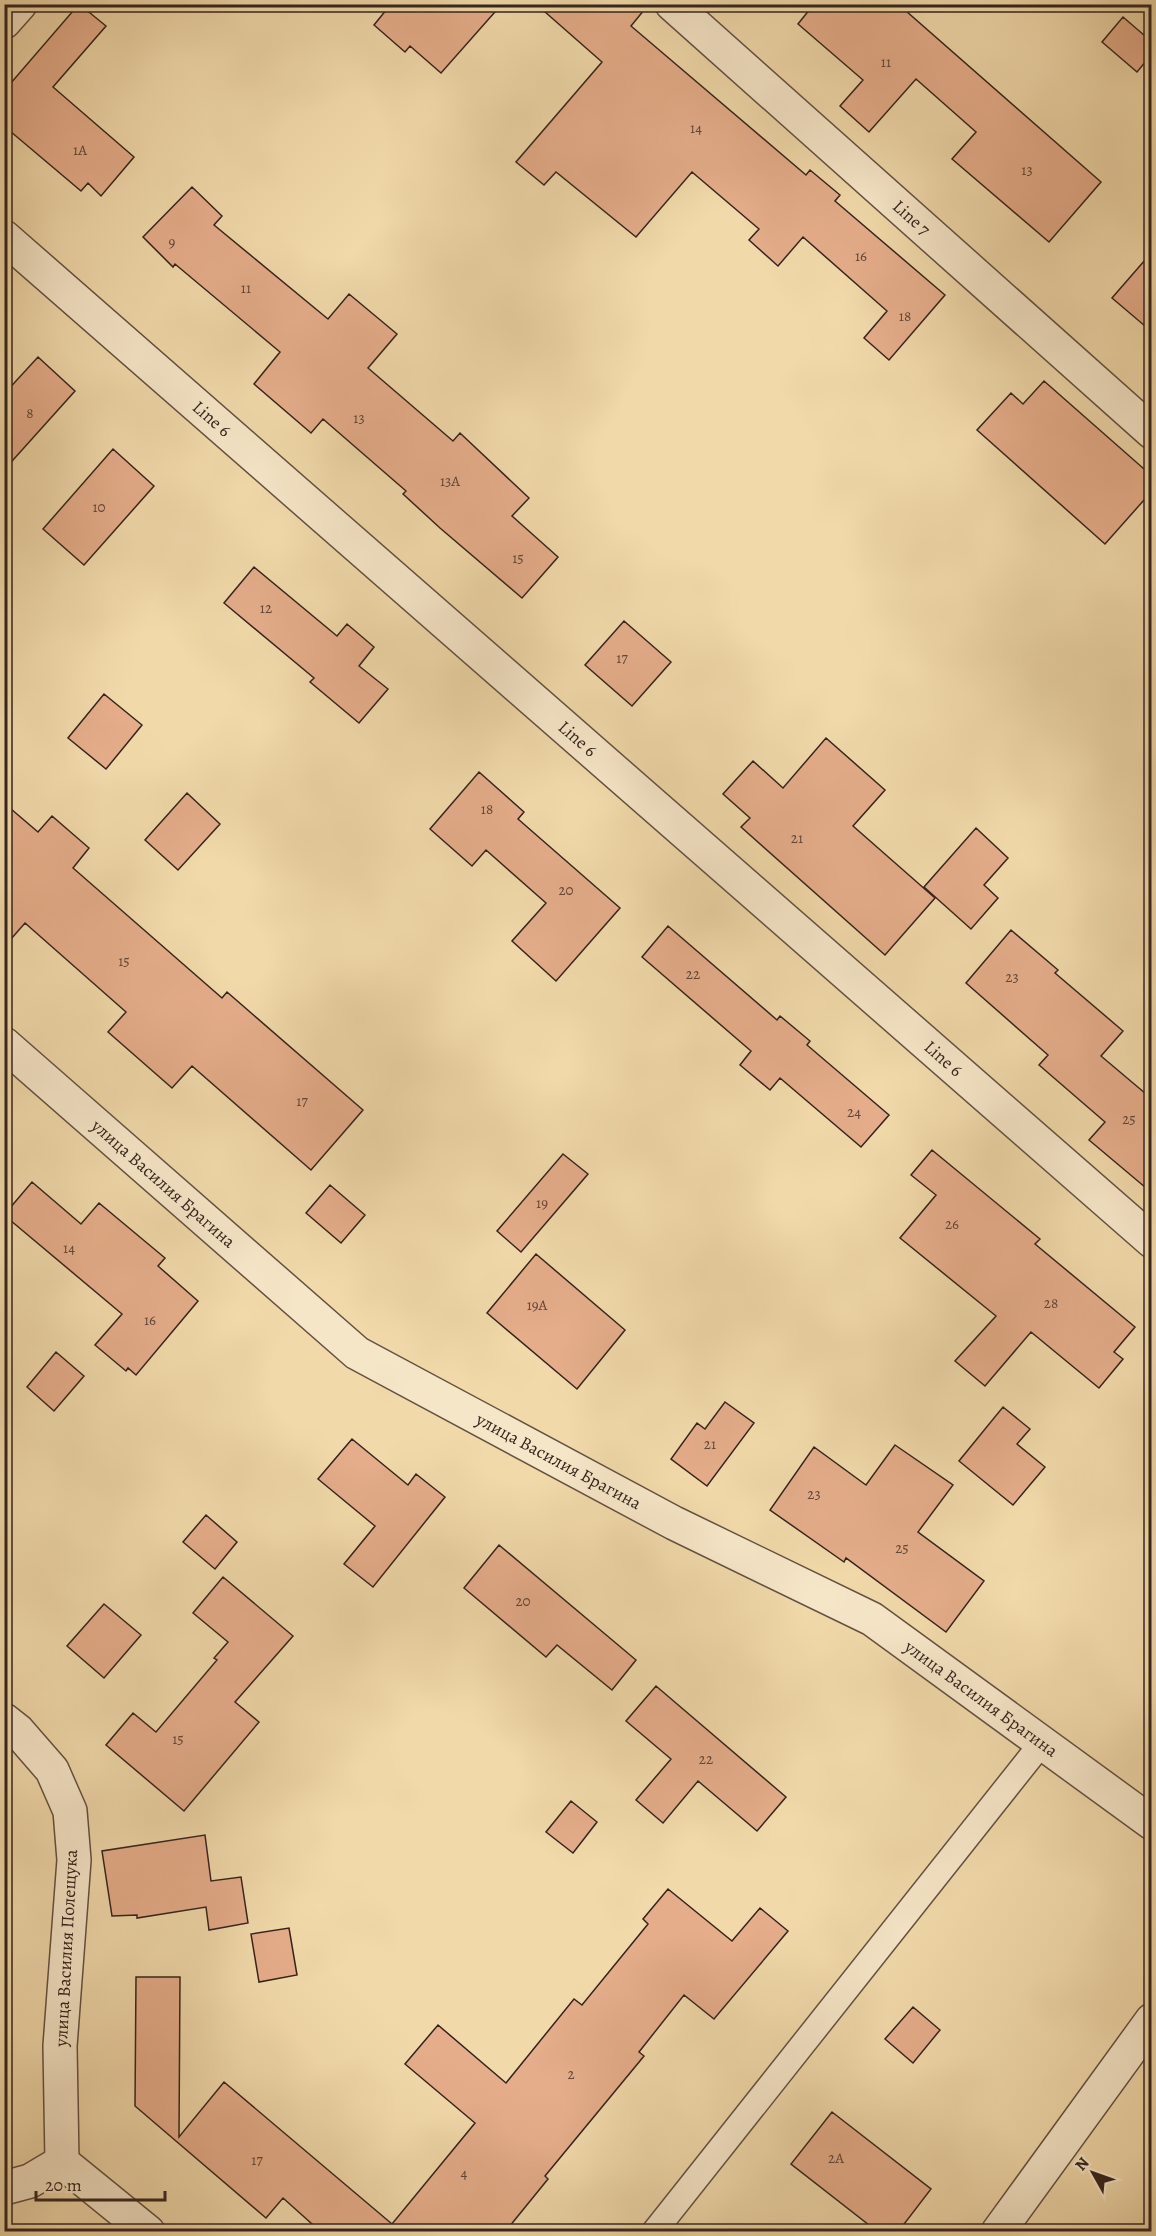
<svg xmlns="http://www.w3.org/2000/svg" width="1156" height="2236" viewBox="0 0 1156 2236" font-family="Alegreya,serif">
<rect width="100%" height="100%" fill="#f1d9aa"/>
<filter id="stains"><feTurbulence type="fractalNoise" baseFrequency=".00333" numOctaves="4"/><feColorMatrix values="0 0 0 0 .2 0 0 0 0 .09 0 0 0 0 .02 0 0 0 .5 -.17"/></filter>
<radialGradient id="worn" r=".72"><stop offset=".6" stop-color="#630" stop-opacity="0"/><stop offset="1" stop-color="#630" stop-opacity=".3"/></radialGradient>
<!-- building -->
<path fill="#e5ad8a" stroke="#35241d" stroke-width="1.5" d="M 79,4 L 106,26 L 53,87 L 134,157 L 101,196 L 88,183 L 81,191 L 4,126 L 4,91 Z
M 391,4 L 502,4 L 441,73 L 410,46 L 405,52 L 374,25 Z
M 536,4 L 649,4 L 631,26 L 806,175 L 810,170 L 840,195 L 835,201 L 945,295 L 889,360 L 864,338 L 887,311 L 803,237 L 778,266 L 749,240 L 759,229 L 692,172 L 636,237 L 556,172 L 544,185 L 516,162 L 602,62 Z
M 814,4 L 898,4 L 1101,182 L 1049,242 L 952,159 L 976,132 L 916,79 L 869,132 L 840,106 L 863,80 L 798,24 Z
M 1123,17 L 1152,42 L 1152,54 L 1137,72 L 1102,42 Z
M 192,187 L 222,216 L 214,225 L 328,319 L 349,294 L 397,334 L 368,368 L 453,441 L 460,433 L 529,498 L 512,516 L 558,557 L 522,598 L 440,528 L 403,494 L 406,491 L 323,419 L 311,433 L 254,384 L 280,352 L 175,264 L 173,267 L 143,237 Z
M 1152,252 L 1152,332 L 1112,298 Z
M 38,357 L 75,391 L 4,470 L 4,394 Z
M 1044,381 L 1152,476 L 1152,491 L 1105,544 L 977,430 L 1011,393 L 1023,404 Z
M 113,449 L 154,486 L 84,565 L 43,529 Z
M 254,567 L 337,636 L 347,624 L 374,647 L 359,666 L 388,689 L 359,723 L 310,682 L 314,678 L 224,603 Z
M 624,621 L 671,662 L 632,706 L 585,665 Z
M 104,694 L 142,725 L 106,769 L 68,738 Z
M 826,738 L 885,790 L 853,826 L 935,898 L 885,955 L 741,827 L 750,818 L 723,794 L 753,761 L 783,788 Z
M 479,772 L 524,812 L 518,819 L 620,908 L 556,981 L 512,941 L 546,903 L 486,850 L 472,866 L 430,829 Z
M 187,793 L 220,824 L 178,870 L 145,840 Z
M 4,803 L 38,832 L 52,816 L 89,848 L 73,868 L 222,998 L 227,992 L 363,1110 L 311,1170 L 192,1066 L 172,1088 L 108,1032 L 126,1012 L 25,923 L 4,947 Z
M 976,828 L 1008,858 L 984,885 L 998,898 L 971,929 L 924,887 Z
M 668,926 L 777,1020 L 780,1016 L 810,1041 L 807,1045 L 889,1115 L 861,1147 L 780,1078 L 770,1090 L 740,1065 L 751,1051 L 642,957 Z
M 1011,930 L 1058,970 L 1055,973 L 1123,1031 L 1101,1056 L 1152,1099 L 1152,1193 L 1089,1140 L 1105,1122 L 1039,1065 L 1048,1055 L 966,983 Z
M 932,1150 L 1040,1239 L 1035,1244 L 1135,1327 L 1114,1352 L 1123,1359 L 1099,1388 L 1031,1332 L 985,1386 L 955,1361 L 996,1316 L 900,1238 L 936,1195 L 911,1175 Z
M 563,1154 L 588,1174 L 521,1252 L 497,1231 Z
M 32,1182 L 81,1224 L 99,1203 L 165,1258 L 158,1266 L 198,1301 L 136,1375 L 128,1368 L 126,1371 L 95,1345 L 122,1314 L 4,1215 Z
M 330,1185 L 365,1215 L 341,1243 L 306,1213 Z
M 536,1254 L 625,1330 L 577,1389 L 487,1313 Z
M 56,1352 L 84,1376 L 54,1411 L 27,1387 Z
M 725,1402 L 754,1423 L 707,1486 L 671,1459 L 697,1423 L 705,1429 Z
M 1003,1407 L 1030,1429 L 1017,1444 L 1045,1467 L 1013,1505 L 959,1461 Z
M 352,1439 L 408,1485 L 416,1474 L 445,1497 L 373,1587 L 344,1564 L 375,1526 L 318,1479 Z
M 895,1445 L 953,1485 L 918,1532 L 984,1581 L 946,1632 L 846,1558 L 844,1562 L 770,1510 L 814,1447 L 866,1485 Z
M 206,1515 L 237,1542 L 215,1569 L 183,1542 Z
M 499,1545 L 636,1660 L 612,1690 L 557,1645 L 546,1657 L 464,1588 Z
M 223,1577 L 293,1636 L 235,1702 L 259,1722 L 184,1811 L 106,1745 L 133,1713 L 156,1732 L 217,1660 L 214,1658 L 228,1642 L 193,1613 Z
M 104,1604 L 141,1635 L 104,1678 L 67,1646 Z
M 656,1686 L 786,1797 L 757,1831 L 698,1781 L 663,1823 L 636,1800 L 671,1759 L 626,1721 Z
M 571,1801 L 597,1822 L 573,1853 L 546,1832 Z
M 205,1835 L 211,1881 L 241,1877 L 248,1923 L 209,1930 L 206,1907 L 137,1918 L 137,1915 L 112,1916 L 102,1851 Z
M 668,1889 L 732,1941 L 760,1908 L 788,1931 L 714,2019 L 684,1995 L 639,2052 L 644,2056 L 545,2176 L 548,2179 L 505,2232 L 321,2232 L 283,2198 L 266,2218 L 135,2106 L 136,1977 L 180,1977 L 179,2137 L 224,2082 L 392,2224 L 475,2123 L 405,2064 L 438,2025 L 506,2083 L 574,1999 L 582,2005 L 648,1924 L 643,1919 Z
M 289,1928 L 297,1975 L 259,1982 L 251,1934 Z
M 913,2007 L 940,2030 L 913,2063 L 885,2039 Z
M 832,2112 L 931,2189 L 898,2232 L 878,2232 L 791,2164 Z"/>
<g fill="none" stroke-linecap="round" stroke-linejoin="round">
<!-- lane casing -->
<g stroke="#645140" stroke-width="27">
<path id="lane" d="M 654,2232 L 1041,1744"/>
</g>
<!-- street casing -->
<g stroke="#645140" stroke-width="36">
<g id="street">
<path id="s1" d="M 672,4 L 1152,432"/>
<path d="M 4,22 L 20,4"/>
<path id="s2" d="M 4,237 L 1152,1241"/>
<path id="s3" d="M 4,1044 L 357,1353 L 674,1523 L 872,1619 L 1152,1823"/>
<path d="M 4,1720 L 18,1731 L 52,1770 L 70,1811 L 74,1860 L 60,2046 L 62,2162"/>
<path d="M 62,2162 L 148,2232"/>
<path d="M 4,2188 L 30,2181 L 62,2162"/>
<path d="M 998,2232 L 1152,2020"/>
</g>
</g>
<!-- lane -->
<use href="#lane" stroke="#f6e6c8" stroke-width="24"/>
<!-- street -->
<use href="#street" stroke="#f6e6c8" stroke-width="33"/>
</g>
<g text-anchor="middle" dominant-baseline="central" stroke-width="5" stroke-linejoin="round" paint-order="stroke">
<!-- number labels -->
<g font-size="15" fill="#614638">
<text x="886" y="62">11</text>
<text x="696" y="128">14</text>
<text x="80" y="150">1А</text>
<text x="1027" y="170">13</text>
<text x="172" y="242">9</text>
<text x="861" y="256">16</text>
<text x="246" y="288">11</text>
<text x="905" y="316">18</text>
<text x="30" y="413">8</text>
<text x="359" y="418">13</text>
<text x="450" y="481">13А</text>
<text x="99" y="507">10</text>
<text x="518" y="558">15</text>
<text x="266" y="608">12</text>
<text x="622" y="658">17</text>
<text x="487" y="809">18</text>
<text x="797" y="838">21</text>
<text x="566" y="890">20</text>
<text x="124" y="961">15</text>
<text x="693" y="974">22</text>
<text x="1012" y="977">23</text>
<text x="302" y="1101">17</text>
<text x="854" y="1112">24</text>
<text x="1129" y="1119">25</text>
<text x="542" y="1203">19</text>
<text x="952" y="1224">26</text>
<text x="69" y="1248">14</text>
<text x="1051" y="1303">28</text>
<text x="537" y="1305">19А</text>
<text x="150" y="1320">16</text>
<text x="710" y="1444">21</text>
<text x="814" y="1494">23</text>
<text x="902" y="1548">25</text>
<text x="523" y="1601">20</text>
<text x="178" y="1739">15</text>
<text x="706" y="1759">22</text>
<text x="571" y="2074">2</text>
<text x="836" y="2158">2А</text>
<text x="257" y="2160">17</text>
<text x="464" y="2173">4</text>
</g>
<!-- street labels -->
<g font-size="18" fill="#35241d" stroke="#f6e6c8">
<text stroke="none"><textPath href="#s1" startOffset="321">Line 7</textPath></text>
<text stroke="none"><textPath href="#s2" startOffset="276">Line 6</textPath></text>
<text stroke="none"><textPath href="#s2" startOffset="762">Line 6</textPath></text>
<text stroke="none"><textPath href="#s2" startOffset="1248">Line 6</textPath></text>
<text stroke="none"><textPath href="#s3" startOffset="212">улица Василия Брагина</textPath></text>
<text stroke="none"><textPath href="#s3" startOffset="698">улица Василия Брагина</textPath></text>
<text stroke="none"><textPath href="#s3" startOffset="1184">улица Василия Брагина</textPath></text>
<text transform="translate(66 1948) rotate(-87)">улица Василия Полещука</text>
</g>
</g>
<!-- margin -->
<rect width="1156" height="2236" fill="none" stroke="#f1d9aa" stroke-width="24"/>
<rect x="6" y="6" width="1144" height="2224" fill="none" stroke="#35241d" stroke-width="3"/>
<rect x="12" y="12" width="1132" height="2212" fill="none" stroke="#35241d" stroke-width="1.5"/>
<!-- north arrow -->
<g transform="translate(1093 2173) rotate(310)" stroke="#f6e6c8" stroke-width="4.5" paint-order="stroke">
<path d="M0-4.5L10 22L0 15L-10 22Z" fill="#35241d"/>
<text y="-9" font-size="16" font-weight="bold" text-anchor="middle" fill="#35241d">N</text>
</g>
<!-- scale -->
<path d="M36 2191v9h129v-9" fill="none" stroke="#35241d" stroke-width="3"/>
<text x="45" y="2191" font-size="18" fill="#35241d" stroke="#f6e6c8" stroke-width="4.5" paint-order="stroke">20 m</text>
<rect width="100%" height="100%" filter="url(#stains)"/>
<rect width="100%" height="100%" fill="url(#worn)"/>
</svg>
